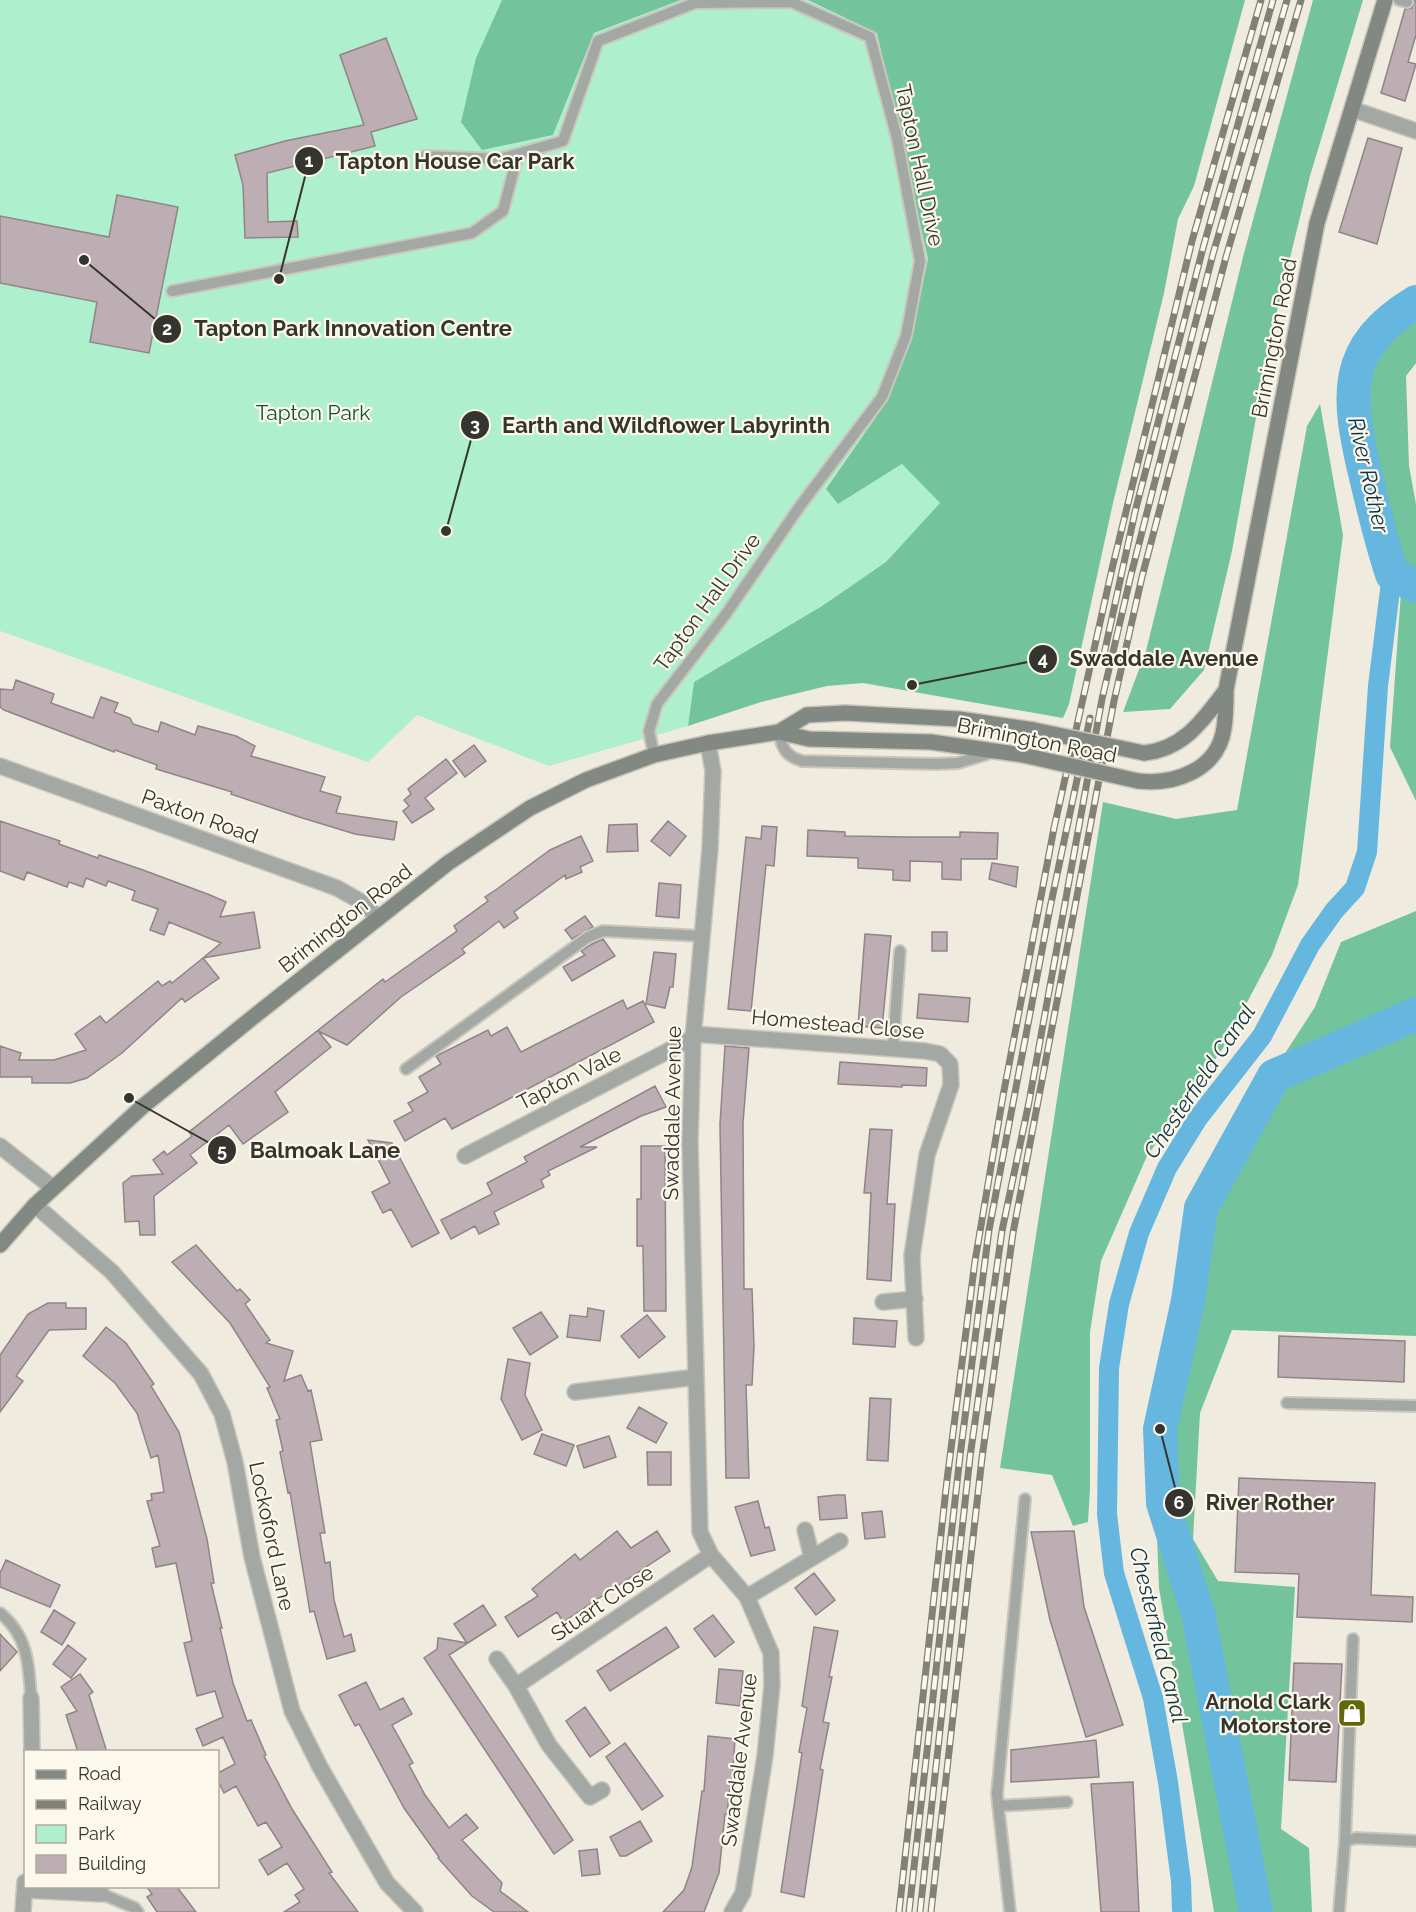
<svg xmlns="http://www.w3.org/2000/svg" width="1416" height="1912" viewBox="0 0 1416 1912" font-family="Raleway,sans-serif">
<rect width="100%" height="100%" fill="#efebde"/>
<!-- green -->
<path fill="#aeefcd" d="M 0,0 L 502,0 L 476,58 L 553,135 L 594,33 L 681,0 L 808,0 L 877,32 L 928,259 L 912,335 L 887,401 L 826,489 L 838,504 L 902,464 L 940,503 L 886,562 L 822,606 L 694,682 L 688,726 L 549,766 L 417,715 L 368,762 L 0,631 Z"/>
<!-- forest -->
<path fill="#73c49d" d="M 502,0 L 681,0 L 594,33 L 553,135 L 482,150 L 461,122 L 476,58 Z
M 808,0 L 1245,0 L 1194,186 L 1178,219 L 1164,293 L 1113,503 L 1069,704 L 1063,718 L 863,683 L 827,686 L 761,702 L 688,726 L 694,682 L 822,606 L 886,562 L 940,503 L 902,464 L 838,504 L 826,489 L 887,401 L 912,335 L 928,259 L 877,33 Z
M 1313,0 L 1363,0 L 1310,176 L 1270,340 L 1232,551 L 1204,670 L 1170,709 L 1123,712 L 1146,651 L 1244,253 Z
M 1416,317 L 1416,363 L 1406,376 L 1409,466 L 1416,504 L 1416,801 L 1390,747 L 1401,592 L 1372,472 L 1363,389 L 1386,338 Z
M 1320,404 L 1343,535 L 1298,885 L 1272,955 L 1223,1048 L 1147,1156 L 1101,1261 L 1090,1332 L 1090,1488 L 1088,1522 L 1073,1526 L 1052,1475 L 1000,1468 L 1103,802 L 1176,819 L 1237,810 L 1307,426 Z
M 1416,911 L 1416,1336 L 1232,1330 L 1200,1413 L 1193,1539 L 1218,1581 L 1295,1587 L 1281,1829 L 1309,1848 L 1312,1912 L 1214,1912 L 1159,1588 L 1153,1432 L 1196,1231 L 1269,1078 L 1315,1007 L 1341,942 Z"/>
<g fill="none" stroke-linecap="round" stroke-linejoin="round">
<!-- canal -->
<path stroke="#65b7df" stroke-width="20" d="M 1182,1912 L 1181,1881 L 1168,1782 L 1153,1698 L 1114,1573 L 1107,1514 L 1109,1368 L 1119,1304 L 1139,1233 L 1167,1168 L 1198,1118 L 1262,1036 L 1310,945 L 1334,911 L 1355,888 L 1367,852 L 1378,686 L 1392,574"/>
<!-- river -->
<path stroke="#65b7df" stroke-width="34" d="M 1416,302 C 1341,347 1347,396 1365,473 C 1373,507 1381,541 1392,574 L 1416,586
M 1256,1912 L 1198,1613 L 1163,1503 L 1160,1429 L 1188,1301 L 1201,1208 L 1274,1076 L 1416,1014"/>
</g>
<!-- building -->
<path fill="#bcaeb3" stroke="#918489" stroke-width="1.5" d="M 1414,0 L 1416,0 L 1416,35 L 1408,62 L 1416,64 L 1405,101 L 1381,93 L 1405,9 L 1412,8 Z
M 386,38 L 417,119 L 371,132 L 375,146 L 267,173 L 268,222 L 297,221 L 298,237 L 245,238 L 243,185 L 235,155 L 285,141 L 364,125 L 340,55 Z
M 1368,138 L 1402,148 L 1377,244 L 1339,232 Z
M 117,195 L 178,207 L 149,353 L 90,342 L 97,302 L 0,283 L 0,216 L 109,237 Z
M 16,680 L 54,694 L 51,703 L 93,718 L 101,697 L 118,703 L 114,712 L 130,718 L 133,724 L 158,732 L 161,722 L 195,735 L 198,726 L 236,736 L 255,746 L 251,756 L 325,777 L 320,791 L 341,797 L 336,813 L 397,822 L 394,840 L 355,834 L 296,816 L 231,794 L 232,792 L 156,769 L 157,765 L 115,750 L 114,752 L 4,710 L 0,707 L 0,689 L 13,690 Z
M 474,745 L 486,761 L 465,777 L 453,761 Z
M 446,759 L 457,773 L 425,798 L 434,809 L 412,823 L 403,811 L 409,806 L 404,800 L 411,794 L 408,789 Z
M 0,821 L 60,841 L 59,844 L 98,858 L 99,855 L 143,870 L 210,895 L 226,902 L 220,917 L 254,912 L 260,948 L 203,958 L 221,943 L 169,922 L 164,935 L 150,930 L 158,909 L 132,900 L 135,891 L 108,881 L 106,886 L 86,878 L 83,887 L 69,882 L 67,887 L 27,872 L 24,880 L 0,871 Z
M 668,821 L 686,836 L 670,856 L 651,841 Z
M 637,824 L 638,851 L 607,852 L 609,825 Z
M 762,826 L 777,827 L 774,866 L 766,865 L 751,1011 L 728,1009 L 746,837 L 761,839 Z
M 808,830 L 845,832 L 845,836 L 908,837 L 960,837 L 960,832 L 998,833 L 997,859 L 961,859 L 961,880 L 942,879 L 942,862 L 910,861 L 910,881 L 893,880 L 893,870 L 858,868 L 858,858 L 807,856 Z
M 581,836 L 593,861 L 580,867 L 582,872 L 566,879 L 565,875 L 514,912 L 518,918 L 504,928 L 499,921 L 481,935 L 462,949 L 465,953 L 401,997 L 347,1045 L 318,1031 L 331,1047 L 275,1092 L 288,1112 L 243,1144 L 229,1125 L 190,1155 L 197,1163 L 154,1196 L 155,1235 L 140,1235 L 139,1221 L 125,1222 L 123,1183 L 132,1176 L 163,1174 L 153,1160 L 164,1151 L 167,1155 L 192,1136 L 189,1132 L 383,979 L 385,982 L 457,931 L 454,926 L 488,901 L 485,897 L 497,889 L 550,850 Z
M 992,863 L 1018,867 L 1016,887 L 989,879 Z
M 659,883 L 681,885 L 679,918 L 656,916 Z
M 585,916 L 593,927 L 572,939 L 565,930 Z
M 932,932 L 947,932 L 947,951 L 932,951 Z
M 865,934 L 891,936 L 882,1028 L 858,1026 Z
M 603,939 L 615,956 L 572,981 L 563,967 L 585,955 L 581,951 L 592,944 Z
M 654,952 L 676,954 L 673,987 L 670,987 L 665,1008 L 646,1004 Z
M 203,958 L 219,978 L 185,1002 L 182,998 L 122,1053 L 87,1078 L 70,1083 L 32,1083 L 32,1077 L 0,1077 L 0,1046 L 21,1053 L 19,1060 L 54,1060 L 86,1050 L 75,1034 L 100,1016 L 106,1023 L 158,981 L 162,986 L 170,981 L 172,983 Z
M 919,994 L 970,998 L 968,1022 L 917,1018 Z
M 623,1000 L 627,1009 L 643,1001 L 654,1022 L 452,1129 L 445,1118 L 405,1141 L 394,1121 L 413,1111 L 408,1103 L 428,1092 L 419,1077 L 441,1064 L 436,1056 L 488,1030 L 491,1036 L 507,1027 L 521,1052 Z
M 725,1046 L 749,1048 L 743,1123 L 744,1289 L 752,1289 L 754,1346 L 752,1385 L 746,1385 L 749,1478 L 726,1478 L 720,1124 Z
M 840,1062 L 927,1068 L 926,1086 L 902,1085 L 902,1087 L 838,1084 Z
M 655,1086 L 666,1107 L 641,1116 L 580,1147 L 597,1147 L 548,1171 L 550,1175 L 541,1180 L 544,1187 L 494,1212 L 499,1224 L 479,1234 L 475,1226 L 451,1239 L 441,1220 L 492,1194 L 487,1183 L 527,1162 L 524,1157 Z
M 870,1129 L 892,1130 L 887,1204 L 895,1204 L 891,1281 L 867,1279 L 871,1193 L 864,1193 Z
M 368,1140 L 392,1143 L 439,1233 L 412,1247 L 391,1209 L 383,1213 L 372,1192 L 390,1183 Z
M 641,1146 L 665,1146 L 666,1311 L 644,1311 L 643,1246 L 637,1246 L 637,1199 L 641,1199 Z
M 196,1245 L 237,1291 L 240,1289 L 250,1300 L 245,1304 L 270,1340 L 266,1343 L 293,1351 L 284,1381 L 301,1375 L 308,1391 L 311,1390 L 322,1440 L 310,1442 L 325,1533 L 320,1533 L 325,1563 L 330,1562 L 334,1600 L 344,1637 L 351,1634 L 355,1651 L 327,1659 L 314,1611 L 310,1612 L 290,1492 L 288,1493 L 280,1452 L 283,1451 L 276,1420 L 280,1419 L 267,1388 L 270,1387 L 230,1323 L 172,1262 Z
M 48,1303 L 66,1303 L 66,1308 L 86,1308 L 86,1329 L 49,1330 L 16,1376 L 23,1381 L 0,1412 L 0,1355 L 28,1314 Z
M 588,1308 L 604,1311 L 600,1341 L 567,1337 L 570,1315 L 587,1317 Z
M 541,1312 L 558,1337 L 530,1355 L 513,1328 Z
M 647,1315 L 665,1337 L 639,1358 L 621,1336 Z
M 854,1318 L 897,1321 L 895,1347 L 853,1344 Z
M 106,1327 L 126,1343 L 154,1384 L 151,1386 L 179,1432 L 207,1539 L 214,1583 L 211,1583 L 222,1628 L 220,1628 L 233,1683 L 247,1721 L 251,1720 L 266,1755 L 264,1756 L 292,1809 L 332,1872 L 329,1873 L 358,1912 L 284,1912 L 300,1902 L 295,1895 L 304,1889 L 287,1863 L 268,1875 L 259,1860 L 282,1847 L 266,1822 L 258,1826 L 236,1786 L 224,1793 L 218,1781 L 218,1773 L 235,1764 L 223,1737 L 203,1746 L 196,1729 L 223,1717 L 215,1691 L 197,1696 L 184,1643 L 192,1641 L 176,1563 L 156,1567 L 152,1548 L 160,1546 L 147,1501 L 152,1500 L 151,1494 L 164,1492 L 158,1455 L 151,1458 L 137,1413 L 115,1383 L 83,1356 Z
M 1279,1336 L 1405,1341 L 1404,1382 L 1278,1377 Z
M 508,1359 L 530,1363 L 525,1395 L 542,1430 L 522,1440 L 501,1399 Z
M 870,1398 L 891,1399 L 888,1461 L 867,1460 Z
M 639,1407 L 667,1423 L 656,1443 L 627,1428 Z
M 542,1434 L 574,1445 L 566,1466 L 534,1454 Z
M 609,1436 L 616,1457 L 584,1468 L 577,1446 Z
M 647,1452 L 671,1452 L 671,1485 L 648,1485 Z
M 1239,1478 L 1375,1483 L 1371,1595 L 1413,1597 L 1412,1622 L 1297,1617 L 1299,1574 L 1235,1572 Z
M 836,1495 L 845,1495 L 847,1518 L 820,1520 L 818,1497 Z
M 758,1501 L 765,1528 L 769,1527 L 775,1550 L 751,1556 L 735,1507 Z
M 882,1511 L 885,1537 L 865,1539 L 862,1513 Z
M 617,1531 L 631,1548 L 657,1531 L 670,1551 L 563,1622 L 557,1612 L 518,1637 L 505,1617 L 538,1596 L 532,1589 L 575,1554 L 580,1560 Z
M 1074,1531 L 1084,1607 L 1123,1725 L 1086,1737 L 1050,1620 L 1031,1532 Z
M 6,1560 L 60,1585 L 50,1607 L 0,1587 L 0,1573 Z
M 814,1573 L 835,1600 L 816,1615 L 795,1588 Z
M 483,1605 L 496,1625 L 449,1655 L 573,1840 L 554,1854 L 424,1658 L 437,1649 L 438,1638 L 467,1643 L 454,1624 Z
M 54,1610 L 75,1623 L 62,1645 L 41,1632 Z
M 713,1615 L 734,1642 L 715,1657 L 694,1629 Z
M 666,1627 L 679,1647 L 610,1691 L 597,1671 Z
M 814,1627 L 838,1631 L 829,1677 L 832,1677 L 823,1722 L 829,1723 L 820,1769 L 823,1770 L 804,1897 L 781,1892 L 802,1753 L 799,1752 L 807,1708 L 802,1706 Z
M 0,1634 L 17,1652 L 0,1671 Z
M 68,1645 L 86,1659 L 71,1678 L 53,1664 Z
M 1294,1663 L 1342,1664 L 1336,1782 L 1289,1780 Z
M 719,1669 L 743,1671 L 740,1706 L 716,1703 Z
M 80,1674 L 93,1692 L 89,1695 L 107,1752 L 78,1752 L 66,1715 L 77,1711 L 61,1687 Z
M 366,1682 L 380,1710 L 403,1698 L 412,1714 L 392,1725 L 413,1763 L 409,1765 L 425,1795 L 449,1828 L 466,1814 L 478,1828 L 462,1840 L 502,1883 L 500,1891 L 528,1912 L 494,1912 L 472,1896 L 438,1858 L 439,1857 L 404,1808 L 359,1724 L 355,1726 L 339,1695 Z
M 585,1707 L 610,1743 L 590,1757 L 566,1721 Z
M 708,1736 L 735,1739 L 732,1786 L 730,1786 L 727,1814 L 725,1814 L 719,1873 L 704,1912 L 663,1912 L 684,1890 L 692,1867 L 702,1791 L 704,1791 Z
M 1096,1740 L 1099,1777 L 1011,1782 L 1011,1750 Z
M 625,1743 L 663,1796 L 642,1810 L 606,1757 Z
M 1133,1782 L 1139,1912 L 1101,1912 L 1091,1784 Z
M 640,1821 L 652,1841 L 626,1856 L 620,1856 L 610,1837 Z
M 597,1849 L 600,1874 L 582,1876 L 579,1851 Z
M 147,1887 L 177,1887 L 196,1912 L 157,1912 L 147,1897 L 152,1894 Z"/>
<g fill="none" stroke-linecap="round" stroke-linejoin="round">
<!-- lane casing -->
<g stroke="#cac6bb" stroke-width="14">
<path id="lane" d="M 1399,0 L 1407,2
M 425,156 L 500,159 L 563,141 L 598,41 L 695,3 L 791,2 L 870,37 L 897,138 L 920,261 L 906,336 L 882,397 L 800,506 L 726,614 L 657,704 L 649,731 L 654,755
M 172,291 L 472,233 L 503,211 L 518,154
M 779,732 C 782,749 786,756 802,761 L 937,764 L 958,763 L 994,752
M 893,1048 L 900,951
M 406,1069 L 588,937 L 603,931 L 702,936
M 1287,1403 L 1416,1406
M 0,1613 C 28,1636 29,1665 31,1698
M 998,1806 L 1067,1802
M 1345,1841 L 1353,1639
M 102,1894 L 135,1908 L 138,1912
M 1010,1912 L 997,1794 L 1025,1499
M 1339,1912 L 1345,1841 L 1356,1838 L 1416,1841"/>
</g>
<!-- street casing -->
<g stroke="#cac6bb" stroke-width="18">
<path id="street" d="M 1352,109 L 1416,131
M 708,743 L 713,771 L 710,849 L 693,1038 L 690,1141 L 700,1532 L 711,1555 L 747,1597 L 771,1653 L 772,1685 L 765,1756 L 743,1893 L 732,1912
M 0,766 L 337,888 L 367,905 L 377,919
M 693,1034 L 925,1051 L 940,1054 L 950,1064 L 951,1085 L 927,1155 L 912,1256 L 916,1338
M 0,1146 L 53,1188
M 465,1156 L 693,1038
M 35,1205 L 112,1272 L 201,1374 L 222,1414 L 235,1462 L 252,1557 L 292,1711 L 320,1767 L 387,1883 L 415,1912
M 883,1302 L 915,1299
M 575,1392 L 696,1377
M 805,1530 L 812,1558
M 747,1597 L 840,1541
M 497,1659 L 516,1686 L 549,1745 L 590,1797 L 602,1790
M 516,1686 L 711,1555
M 31,1698 L 32,1752
M 25,1890 L 102,1894
M 23,1912 L 25,1882"/>
</g>
<!-- secondary casing -->
<g stroke="#cac6bb" stroke-width="18">
<path id="secondary" d="M 779,732 L 807,715 L 845,713 L 959,719 L 1034,730
M 1144,753 C 1184,749 1203,720 1226,690
M 1138,781 C 1175,785 1218,770 1224,728 C 1226,716 1226,703 1226,690 L 1317,223 L 1385,0
M 0,1245 L 35,1205 L 142,1107 L 252,1018 L 448,863 L 530,808 L 586,780 L 654,755 L 708,743 L 779,732 L 809,739 L 931,742 L 1023,755"/>
</g>
<!-- lane -->
<use href="#lane" stroke="#a4a8a4" stroke-width="10"/>
<!-- street -->
<use href="#street" stroke="#a4a8a4" stroke-width="15"/>
<!-- secondary -->
<use href="#secondary" stroke="#828882" stroke-width="15"/>
<!-- rail casing -->
<g stroke="#838078" stroke-width="7">
<path id="rail" d="M 1103,659 L 1135,512 L 1203,248 L 1273,0
M 899,1912 L 947,1480 L 975,1261 L 1003,1096 L 1054,828 L 1112,569 L 1192,241 L 1261,0
M 909,1912 L 960,1456 L 989,1230 L 1050,908 L 1090,718
M 920,1912 L 970,1457 L 1002,1231 L 1029,1102 L 1102,699 L 1131,575 L 1213,254 L 1287,0
M 931,1912 L 982,1458 L 1013,1233 L 1114,701 L 1142,577 L 1226,257 L 1301,0"/>
</g>
<!-- rail -->
<use href="#rail" stroke="#fcf8ec" stroke-width="4.5" stroke-dasharray="14" stroke-linecap="butt"/>
<!-- secondary-bridge casing -->
<g stroke="#cac6bb" stroke-width="18" stroke-linecap="butt">
<path id="secondary-bridge" d="M 1034,730 L 1144,753
M 1023,755 L 1138,781"/>
</g>
<!-- secondary-bridge -->
<use href="#secondary-bridge" stroke="#828882" stroke-width="15"/>
</g>
<!-- icons -->
<defs>
<g id="shop-square" transform="scale(1.5)"><rect x="-9" y="-9" width="18" height="18" rx="4" fill="#61680a" stroke="#fcf8ec"/><path d="M-5-2.5h2.3a2.7 3.5 0 0 1 5.4 0H5L5.5 6h-11ZM-1.5-2.5h3a1.5 2.3 0 0 0-3 0Z" fill="#fff"/></g>
</defs>
<g fill-rule="evenodd">
<use href="#shop-square" x="1352" y="1713"/>
</g>
<g text-anchor="middle" dominant-baseline="central" stroke-width="4.5" stroke-linejoin="round" paint-order="stroke">
<!-- street labels -->
<g font-size="21" fill="#36342f" stroke="#fcf8ec">
<text transform="translate(920 165) rotate(78)">Tapton Hall Drive</text>
<text transform="translate(1274 338) rotate(-79)">Brimington Road</text>
<text transform="translate(707 602) rotate(-54)">Tapton Hall Drive</text>
<text transform="translate(1037 740) rotate(11)">Brimington Road</text>
<text transform="translate(200 816) rotate(20)">Paxton Road</text>
<text transform="translate(345 918) rotate(-38)">Brimington Road</text>
<text transform="translate(838 1024) rotate(5)">Homestead Close</text>
<text transform="translate(569 1078) rotate(-27)">Tapton Vale</text>
<text transform="translate(672 1113) rotate(-89)">Swaddale Avenue</text>
<text transform="translate(272 1536) rotate(78)">Lockoford Lane</text>
<text transform="translate(602 1603) rotate(-34)">Stuart Close</text>
<text transform="translate(739 1760) rotate(-83)">Swaddale Avenue</text>
</g>
<!-- park labels -->
<g font-size="21" fill="#0f5036" stroke="#fcf8ec">
<text x="313" y="412">Tapton Park</text>
</g>
<!-- poi labels -->
<g font-size="21" font-weight="bold" fill="#36342f" stroke="#fcf8ec" text-anchor="end">
<text x="1331" y="1701">Arnold Clark<tspan x="1331" dy="24">Motorstore</tspan></text>
</g>
<!-- water labels -->
<g font-size="22" font-style="italic" fill="#0e3444" stroke="#fcf8ec">
<text transform="translate(1369 475) rotate(77)">River Rother</text>
<text transform="translate(1199 1081) rotate(-56)">Chesterfield Canal</text>
<text transform="translate(1159 1635) rotate(76)">Chesterfield Canal</text>
</g>
</g>
<!-- callouts -->
<path fill="none" stroke="#36342f" stroke-width="2" d="M279 279L309 161M84 260L167 329M446 531L475 425M912 685L1043 659M129 1098L222 1150M1160 1429L1179 1503"/>
<g fill="#36342f" stroke="#fcf8ec" stroke-width="2">
<circle cx="279" cy="279" r="6"/>
<circle cx="84" cy="260" r="6"/>
<circle cx="446" cy="531" r="6"/>
<circle cx="912" cy="685" r="6"/>
<circle cx="129" cy="1098" r="6"/>
<circle cx="1160" cy="1429" r="6"/>
<circle cx="309" cy="161" r="15"/>
<circle cx="167" cy="329" r="15"/>
<circle cx="475" cy="425" r="15"/>
<circle cx="1043" cy="659" r="15"/>
<circle cx="222" cy="1150" r="15"/>
<circle cx="1179" cy="1503" r="15"/>
</g>
<g font-size="18" text-anchor="middle" font-weight="bold" fill="#fff">
<text x="309" y="167">1</text>
<text x="167" y="335">2</text>
<text x="475" y="431">3</text>
<text x="1043" y="665">4</text>
<text x="222" y="1157">5</text>
<text x="1179" y="1509">6</text>
</g>
<g font-size="22" text-anchor="middle" font-weight="bold" fill="#36342f" stroke="#fcf8ec" stroke-width="4.5" stroke-linejoin="round" paint-order="stroke">
<text x="455" y="169">Tapton House Car Park</text>
<text x="353" y="336">Tapton Park Innovation Centre</text>
<text x="666" y="433">Earth and Wildflower Labyrinth</text>
<text x="1164" y="666">Swaddale Avenue</text>
<text x="325" y="1158">Balmoak Lane</text>
<text x="1270" y="1510">River Rother</text>
</g>
<!-- legend -->
<rect x="24" y="1750" width="195" height="138" fill="#fcf8ec" stroke="#adaaa0" stroke-width="1.5"/>
<rect x="36" y="1770" width="30" height="9" fill="#828882" stroke="#adaaa0" stroke-width="1.5"/>
<text x="78" y="1780" font-size="18" fill="#36342f">Road</text>
<rect x="36" y="1800" width="30" height="9" fill="#838078" stroke="#adaaa0" stroke-width="1.5"/>
<text x="78" y="1810" font-size="18" fill="#36342f">Railway</text>
<rect x="36" y="1825" width="30" height="18" fill="#aeefcd" stroke="#adaaa0" stroke-width="1.5"/>
<text x="78" y="1840" font-size="18" fill="#36342f">Park</text>
<rect x="36" y="1855" width="30" height="18" fill="#bcaeb3" stroke="#adaaa0" stroke-width="1.5"/>
<text x="78" y="1870" font-size="18" fill="#36342f">Building</text>
</svg>
